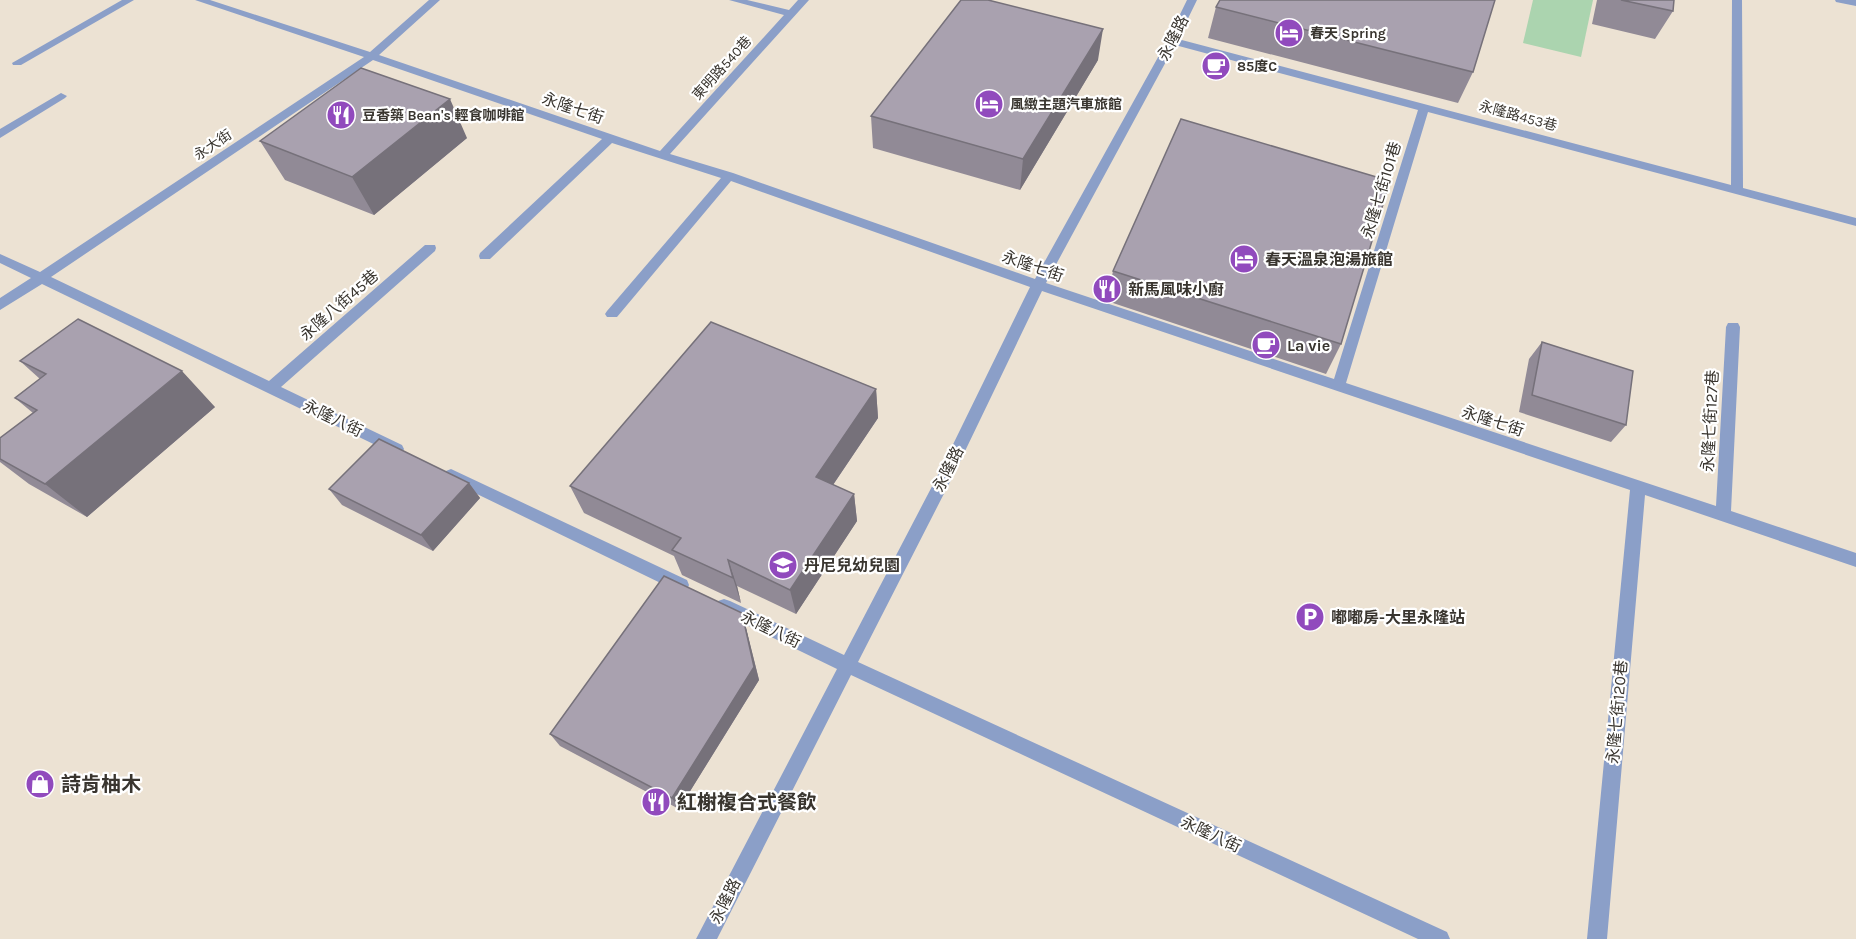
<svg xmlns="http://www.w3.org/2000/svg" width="1856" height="939" viewBox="0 0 1856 939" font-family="Karla,'Noto Sans TC',sans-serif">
<rect width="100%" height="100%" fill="#ece2d3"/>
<!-- green -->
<path fill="#abd4af" d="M 1533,0 L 1593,0 L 1581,57 L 1523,43 Z"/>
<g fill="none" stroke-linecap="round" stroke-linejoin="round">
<!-- minor -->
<path fill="#8b9fc8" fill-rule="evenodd" d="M 122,0 L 134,0 L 21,65 L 13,65 L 12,63 Z
M 195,0 L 210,0 L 370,52 L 429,0 L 440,0 L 379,55 L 660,151 L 784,15 L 729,0 L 747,0 L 789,10 L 798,0 L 809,0 L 670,154 L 733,173 L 1035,279 L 1167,41 L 1187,0 L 1197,0 L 1178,39 L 1731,185 L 1732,0 L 1742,0 L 1743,188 L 1856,218 L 1856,226 L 1428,112 L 1346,383 L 1716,506 L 1726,327 L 1728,323 L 1738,323 L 1740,327 L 1731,511 L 1856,553 L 1856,567 L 1645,495 L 1607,939 L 1587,939 L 1630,490 L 1042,291 L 953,476 L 858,662 L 1447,932 L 1450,939 L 1418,939 L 851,675 L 717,939 L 696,939 L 837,669 L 718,611 L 716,606 L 718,601 L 724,599 L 730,601 L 844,655 L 939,473 L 1030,287 L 731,181 L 617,317 L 607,317 L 605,314 L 607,311 L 721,178 L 612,143 L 490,259 L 480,259 L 479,256 L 480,253 L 602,139 L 373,60 L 51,277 L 269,381 L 425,245 L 435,245 L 436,248 L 435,251 L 281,387 L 402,445 L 404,449 L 402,453 L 392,453 L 42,284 L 0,310 L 0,298 L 31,278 L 0,263 L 0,254 L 40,272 L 364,57 ZM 1175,45 L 1418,110 L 1334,379 L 1046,283 Z
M 1835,0 L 1856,0 L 1856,6 L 1836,2 Z
M 61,93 L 67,96 L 65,98 L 0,138 L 0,129 Z
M 451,469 L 687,580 L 689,585 L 687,590 L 681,592 L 675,590 L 446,479 L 443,475 L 446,471 Z"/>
</g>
<!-- wall -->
<path fill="#918a96" d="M 1597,0 L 1674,0 L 1673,11 L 1655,39 L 1592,24 Z
M 1216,7 L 1473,72 L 1458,103 L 1208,38 Z
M 1098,60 L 1020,190 L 873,148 L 871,116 Z
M 467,138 L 374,215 L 285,180 L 260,141 Z
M 1113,271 L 1341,344 L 1326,374 L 1107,301 Z
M 1542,342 L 1626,425 L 1611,442 L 1519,412 L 1529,359 Z
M 20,361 L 215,407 L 87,517 L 29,484 L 0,462 L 0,438 L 33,413 L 15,398 L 40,379 Z
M 876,389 L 878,418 L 833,485 L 854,494 L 857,521 L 796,614 L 737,586 L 741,603 L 682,575 L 674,556 L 584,513 L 570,486 Z
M 469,483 L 480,498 L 433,551 L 342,505 L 329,489 Z
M 742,613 L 746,628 L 759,680 L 679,809 L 560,746 L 550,734 Z"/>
<!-- shaded-wall -->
<path fill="#76717a" d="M 1103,29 L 1098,60 L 1020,190 L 1023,159 Z
M 450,99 L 467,138 L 374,215 L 352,177 Z
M 182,371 L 215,407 L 87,517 L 45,484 Z
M 876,389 L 878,418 L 820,504 L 816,477 Z
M 469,483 L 480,498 L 433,551 L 421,535 Z
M 854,494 L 857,521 L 796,614 L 790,590 Z
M 728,560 L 737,586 L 741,603 L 733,578 Z
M 742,613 L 746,628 L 759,680 L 679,809 L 672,798 Z"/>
<!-- building -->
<path fill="#a9a1af" stroke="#76717a" stroke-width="1.5" d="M 961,0 L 988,0 L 1103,29 L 1023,159 L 871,116 Z
M 1220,0 L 1495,0 L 1473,72 L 1216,7 Z
M 1621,0 L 1674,0 L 1673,11 Z
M 361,68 L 450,99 L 352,177 L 260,141 Z
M 1181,119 L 1390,181 L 1341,344 L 1113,271 Z
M 78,319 L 182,371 L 45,484 L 0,459 L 0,438 L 37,410 L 15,398 L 46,374 L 20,361 Z
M 711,322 L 876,389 L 816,477 L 854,494 L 790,590 L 728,560 L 733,578 L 672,550 L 681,538 L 570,486 Z
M 1542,342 L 1633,371 L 1626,425 L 1532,395 Z
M 379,439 L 469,483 L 421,535 L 329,489 Z
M 664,576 L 742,613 L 754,667 L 672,798 L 550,734 Z"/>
<!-- icons -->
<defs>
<g id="hotel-disc" transform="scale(1.5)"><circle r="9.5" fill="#914abd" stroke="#fff"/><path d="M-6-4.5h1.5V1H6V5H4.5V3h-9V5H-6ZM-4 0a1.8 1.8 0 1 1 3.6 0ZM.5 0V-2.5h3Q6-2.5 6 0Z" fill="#fff"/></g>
<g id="cafe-disc" transform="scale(1.5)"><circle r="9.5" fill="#914abd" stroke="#fff"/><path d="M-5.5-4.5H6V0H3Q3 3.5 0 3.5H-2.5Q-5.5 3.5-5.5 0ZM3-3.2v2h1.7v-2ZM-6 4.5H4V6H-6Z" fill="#fff"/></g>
<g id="restaurant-disc" transform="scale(1.5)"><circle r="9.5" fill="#914abd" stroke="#fff"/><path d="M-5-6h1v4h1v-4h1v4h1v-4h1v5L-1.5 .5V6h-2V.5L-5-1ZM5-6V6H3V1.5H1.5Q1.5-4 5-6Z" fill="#fff"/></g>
<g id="school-disc" transform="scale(1.5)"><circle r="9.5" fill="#914abd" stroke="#fff"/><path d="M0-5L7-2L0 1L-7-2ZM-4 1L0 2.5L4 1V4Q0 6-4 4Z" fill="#fff"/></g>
<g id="parking-disc" transform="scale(1.5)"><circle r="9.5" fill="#914abd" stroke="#fff"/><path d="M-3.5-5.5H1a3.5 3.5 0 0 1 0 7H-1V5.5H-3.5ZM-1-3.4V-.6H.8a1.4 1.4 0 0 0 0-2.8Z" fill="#fff"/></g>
<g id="shop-disc" transform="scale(1.5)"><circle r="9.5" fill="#914abd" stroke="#fff"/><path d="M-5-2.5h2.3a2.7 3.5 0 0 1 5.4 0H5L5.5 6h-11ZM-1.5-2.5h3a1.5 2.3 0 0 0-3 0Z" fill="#fff"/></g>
</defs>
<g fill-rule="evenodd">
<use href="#hotel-disc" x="1289" y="33"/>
<use href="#cafe-disc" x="1216" y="66"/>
<use href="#hotel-disc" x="989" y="104"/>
<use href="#restaurant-disc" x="341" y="115"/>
<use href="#hotel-disc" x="1244" y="259"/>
<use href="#restaurant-disc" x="1107" y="289"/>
<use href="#cafe-disc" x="1266" y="345"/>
<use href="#school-disc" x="783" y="565"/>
<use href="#parking-disc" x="1310" y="617"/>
<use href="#shop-disc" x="40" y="784"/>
<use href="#restaurant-disc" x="656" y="802"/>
</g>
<g text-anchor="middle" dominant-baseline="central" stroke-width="4.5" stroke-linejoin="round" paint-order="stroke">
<!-- far-poi labels -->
<g font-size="14" font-weight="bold" fill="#39352f" stroke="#fff" text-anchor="start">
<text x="1310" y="33">春天 Spring</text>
<text x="1237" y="66">85度C</text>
<text x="1010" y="104">風緻主題汽車旅館</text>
<text x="362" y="115">豆香築 Bean's 輕食咖啡館</text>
</g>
<!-- far-street labels -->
<g font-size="14" fill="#39352f" stroke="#fff">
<text transform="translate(722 68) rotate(-48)">東明路540巷</text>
<text transform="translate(1518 116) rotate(15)">永隆路453巷</text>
<text transform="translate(213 145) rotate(-34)">永大街</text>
</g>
<!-- street labels -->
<g font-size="16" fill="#39352f" stroke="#fff">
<text transform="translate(1173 38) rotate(-63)">永隆路</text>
<text transform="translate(573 108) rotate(19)">永隆七街</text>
<text transform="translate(1381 190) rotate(-73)">永隆七街101巷</text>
<text transform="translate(1033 266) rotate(19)">永隆七街</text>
<text transform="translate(339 305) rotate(-41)">永隆八街45巷</text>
<text transform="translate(333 418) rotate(26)">永隆八街</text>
<text transform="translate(1493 421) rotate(18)">永隆七街</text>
<text transform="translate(1710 421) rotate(-87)">永隆七街127巷</text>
<text transform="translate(948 469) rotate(-63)">永隆路</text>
<text transform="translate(771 629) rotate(26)">永隆八街</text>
<text transform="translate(1617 712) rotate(-85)">永隆七街120巷</text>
<text transform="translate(1211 834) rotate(25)">永隆八街</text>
<text transform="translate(725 901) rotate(-63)">永隆路</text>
</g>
<!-- poi labels -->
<g font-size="16" font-weight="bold" fill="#39352f" stroke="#fff" text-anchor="start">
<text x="1265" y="259">春天溫泉泡湯旅館</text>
<text x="1128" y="289">新馬風味小廚</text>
<text x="1287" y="345">La vie</text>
<text x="804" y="565">丹尼兒幼兒園</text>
<text x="1331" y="617">嘟嘟房-大里永隆站</text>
</g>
<!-- near-poi labels -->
<g font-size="20" font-weight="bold" fill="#39352f" stroke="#fff" text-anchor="start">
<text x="61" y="784">詩肯柚木</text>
<text x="677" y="802">紅榭複合式餐飲</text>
</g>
</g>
</svg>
